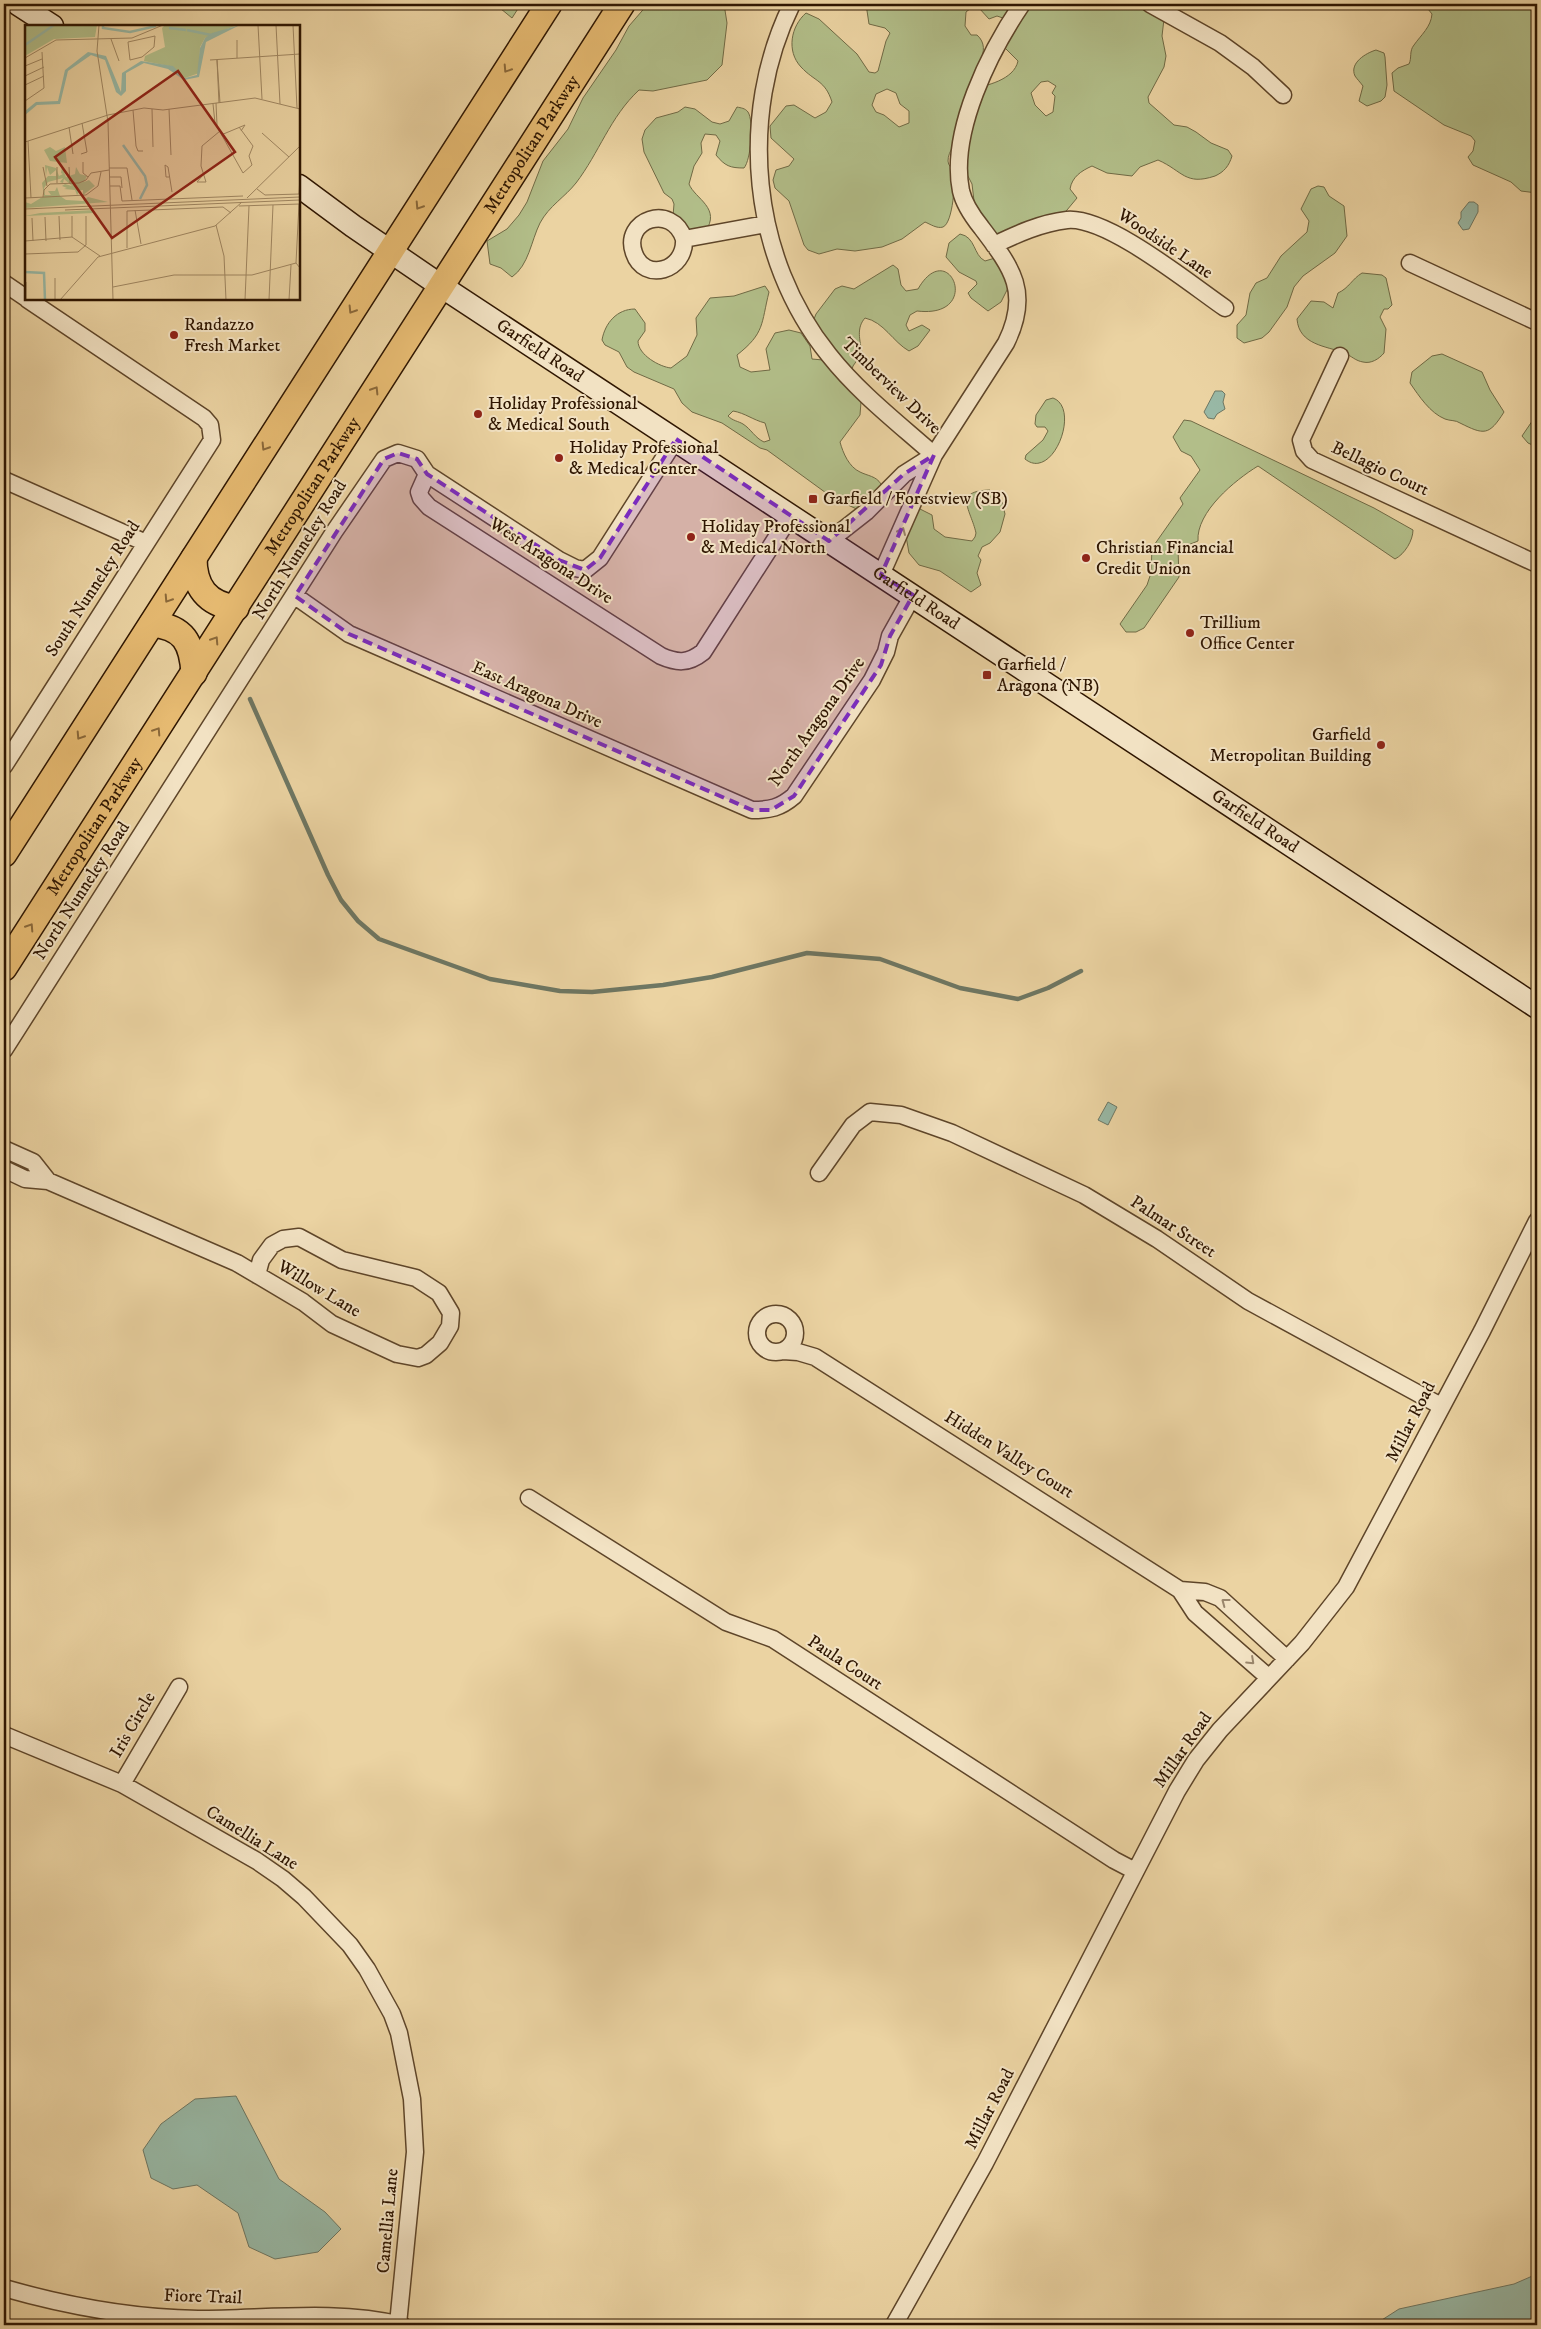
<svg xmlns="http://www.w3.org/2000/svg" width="1541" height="2329" viewBox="0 0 1541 2329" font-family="'IM FELL DW Pica',serif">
<rect width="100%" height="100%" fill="#ebd3a2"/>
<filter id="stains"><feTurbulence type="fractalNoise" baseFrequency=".004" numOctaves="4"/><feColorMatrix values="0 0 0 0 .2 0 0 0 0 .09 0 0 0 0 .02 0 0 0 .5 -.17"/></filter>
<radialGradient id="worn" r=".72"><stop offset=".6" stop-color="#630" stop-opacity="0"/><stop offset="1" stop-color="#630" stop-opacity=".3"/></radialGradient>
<!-- green -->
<path fill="#b2be89" stroke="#706a45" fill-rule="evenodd" d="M 495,4 L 521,4 L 512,18 Z
M 648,4 L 724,4 L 727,23 L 722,65 L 707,80 L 653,91 L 639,90 C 610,117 599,153 576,183 C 565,197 549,206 540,223 C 531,241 529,265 512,277 L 501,268 L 490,264 L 487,241 L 507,229 L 519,215 L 527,202 L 543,161 L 568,129 L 583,98 L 616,50 L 629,26 Z
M 866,4 L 1183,4 L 1164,19 L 1162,36 L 1166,56 L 1164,67 L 1148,97 L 1149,103 L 1174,125 L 1187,127 L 1196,132 L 1211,143 L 1228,150 L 1232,156 C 1229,166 1224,172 1215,176 C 1185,186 1183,171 1158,160 L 1140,167 L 1132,176 L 1107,173 L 1092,166 C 1081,171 1072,177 1070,189 L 1077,198 L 1062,216 L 998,236 L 975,209 L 972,184 L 953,147 C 950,151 948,156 948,161 C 948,166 952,167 953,171 C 956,180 953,223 943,227 C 937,229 930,224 925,222 L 902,239 L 882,247 L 855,251 L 837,249 L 819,254 L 808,250 L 804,245 L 789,201 L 775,188 L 773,180 L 776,170 L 789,166 L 794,159 L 771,138 L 770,126 L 786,106 L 794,105 L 815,118 L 826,112 L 832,102 C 825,80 815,82 801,67 C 786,51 791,26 806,13 L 819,19 L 857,54 L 869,72 L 875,73 L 878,71 L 886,41 L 890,33 L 885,28 L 869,24 ZM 971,8 L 979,8 L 989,19 L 997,16 L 1003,18 L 1004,47 L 1018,61 C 1014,80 986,86 970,89 C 972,72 994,50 977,35 L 971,35 L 965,26 L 966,12 ZM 1048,81 L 1056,86 L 1052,93 L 1055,96 L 1053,112 L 1046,116 L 1035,105 L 1031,93 L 1041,82 ZM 887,89 L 896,93 L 900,104 L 909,111 L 909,123 L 899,127 L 884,115 L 876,112 L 872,105 L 876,94 Z
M 1424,4 L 1537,4 L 1537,193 L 1521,191 L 1511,182 L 1473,165 L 1468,157 L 1473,151 L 1475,141 L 1471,136 L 1444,125 L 1394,91 L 1392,73 L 1398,68 L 1409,64 C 1412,58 1409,51 1414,45 C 1421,35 1431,27 1432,14 Z
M 1376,50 L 1384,53 L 1385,57 L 1387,85 L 1385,97 L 1381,101 L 1367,106 L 1359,101 L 1363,86 C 1360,82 1357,79 1355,76 C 1349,63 1366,53 1376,50 Z
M 685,107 L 695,109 L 712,122 L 720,124 L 729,121 L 737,107 C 741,108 745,108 748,112 C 754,121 751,160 744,168 C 730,168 725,166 716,155 L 720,141 L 716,135 L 705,134 L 701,143 L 702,153 L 694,166 L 689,184 C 695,199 722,208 705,232 L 690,233 L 673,216 L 674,204 L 672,199 L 664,193 L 644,152 L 642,139 L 645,130 L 656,118 L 678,112 Z
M 1318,186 L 1324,187 L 1329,196 L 1344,206 L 1347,236 L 1335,253 L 1303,276 L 1294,287 L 1287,307 L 1269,332 L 1262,338 L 1244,343 L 1237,338 L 1237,325 L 1246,315 L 1250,293 L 1256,283 L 1267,278 L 1281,256 L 1307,232 L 1309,221 L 1301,209 L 1311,189 Z
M 960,234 C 976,237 973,255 985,261 L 995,258 L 1010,284 L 1001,302 L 988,311 L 971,298 L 968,293 L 977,284 L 976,281 L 959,272 L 946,257 L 949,243 Z
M 893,265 L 898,269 L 901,285 L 906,291 L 918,289 C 949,235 984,319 917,311 L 910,315 L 906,325 L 909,331 L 922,325 L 930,330 L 918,346 L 909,351 C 893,342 884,322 865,318 C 856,328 860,340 862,353 L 853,366 L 851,373 L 861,402 L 860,415 L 840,442 C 843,453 849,467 860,472 C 868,476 876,476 881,484 L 878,494 L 863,512 L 833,498 L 767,450 L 760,448 L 722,423 L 692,412 L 682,403 L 674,389 L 634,372 L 627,367 L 619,352 L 605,345 L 602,340 C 605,323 617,309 635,309 L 645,323 L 645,331 L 638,341 C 638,355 660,367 671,368 L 687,356 L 697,335 L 696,318 L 710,298 L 734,296 L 765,286 L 769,292 C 761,324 765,333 737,355 L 740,367 L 751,372 L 770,370 L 766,349 L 775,333 L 789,330 L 801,333 L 810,346 L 812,359 L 823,360 L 814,319 L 816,314 L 835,289 L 842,286 L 854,289 ZM 733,411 C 745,413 753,420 765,423 L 770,440 L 764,442 C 755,438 751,429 743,424 C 738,421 733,421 728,416 Z
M 1362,273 L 1382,275 L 1386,278 L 1392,305 L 1388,309 L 1384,309 L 1380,317 L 1386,329 L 1384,353 C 1379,359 1371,364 1363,362 C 1356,361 1351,356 1345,353 C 1326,346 1299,345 1297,319 L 1311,301 L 1324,302 L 1333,308 L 1338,293 C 1349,288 1352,279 1362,273 Z
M 1442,354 L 1482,372 L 1490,390 L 1504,412 C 1489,436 1484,435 1460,423 C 1456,420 1450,421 1445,419 C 1430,413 1419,396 1410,383 L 1412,372 L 1432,356 Z
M 1053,398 C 1081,408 1053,482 1025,459 L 1026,455 L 1043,440 L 1048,431 L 1045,427 L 1037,427 L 1035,424 L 1036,415 L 1046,400 Z
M 1537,414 L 1537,447 L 1528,443 L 1522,436 Z
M 1184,420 L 1191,421 L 1374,508 L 1413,530 C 1413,540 1405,554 1395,559 L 1258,466 C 1235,480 1196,512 1198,541 L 1178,549 L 1179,577 L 1144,628 L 1136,632 L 1126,632 L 1120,624 L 1147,585 L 1151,573 L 1152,548 L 1183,504 L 1180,498 L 1200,470 L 1191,456 L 1181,451 L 1173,437 Z
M 990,490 L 1002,502 L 1005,514 L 1000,532 L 990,543 L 982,547 L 978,556 L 981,560 L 977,573 L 981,585 L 971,592 L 940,571 L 919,565 L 909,553 L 906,536 L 918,508 L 932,515 L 934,529 L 945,537 L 972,541 L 975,537 L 976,533 C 971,510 952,491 990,490 Z"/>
<!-- water -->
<path fill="#98b8a5" stroke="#6e7763" d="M 1469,202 L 1474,202 L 1478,205 L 1478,212 L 1469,229 L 1463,230 L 1458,223 L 1461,218 L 1461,212 Z
M 1215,391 L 1222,391 L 1225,394 L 1223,402 L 1225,409 L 1217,414 L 1214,419 L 1208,418 L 1204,412 Z
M 1108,1102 L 1117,1107 L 1108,1125 L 1098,1120 Z
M 236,2096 L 279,2179 L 325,2212 L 341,2229 L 318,2252 L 275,2259 L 249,2247 L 238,2213 L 197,2185 L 173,2189 L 151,2178 L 143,2150 L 161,2124 L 195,2099 Z
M 1537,2274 L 1537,2323 L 1519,2322 L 1510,2325 L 1374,2325 L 1399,2309 L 1514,2284 Z"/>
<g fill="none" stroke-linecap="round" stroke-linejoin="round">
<!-- stream -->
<path stroke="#6e7763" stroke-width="4.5" d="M 250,699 L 328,875 L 341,900 L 358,921 L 379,939 L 490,979 L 560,991 L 592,992 L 663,985 L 712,977 L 807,953 L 880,959 L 960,988 L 1018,999 L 1048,988 L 1081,971"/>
<!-- minor casing -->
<g stroke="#5e4529" stroke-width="19">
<path id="minor" d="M 792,4 C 737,115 751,259 829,355 C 859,393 898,423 934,455
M 1150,4 L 1220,43 L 1253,67 L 1283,95
M 684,239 C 686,271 644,283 634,253 C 622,220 672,202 684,239 L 766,224
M 994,245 C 1017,234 1041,223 1067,220 C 1107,216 1190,284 1225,308
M 1410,263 L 1537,322
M 4,283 L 26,298
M 1340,356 L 1301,440 L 1304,451 L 1312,460 L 1537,564
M 427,474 L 419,492 L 421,498 L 429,507 L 661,656 C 677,663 688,664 703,652 L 791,515
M 4,480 L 146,543
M 829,541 L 866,512 L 904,474 L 934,455
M 881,575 L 934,455 L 1006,343 C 1031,292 1012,268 981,227 C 973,217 964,204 961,191 C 949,132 990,51 1022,4
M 295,596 L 349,634 L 752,810 C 770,810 780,808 794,796 L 872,680 L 886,652 L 890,636 L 913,595
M 4,766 L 212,440 L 210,425 L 204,418 L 27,299
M 4,1050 L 334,532 L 384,459 L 398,453 L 417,459 L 427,474 L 559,560 L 575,568 L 585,570 L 600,558 L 676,439
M 4,1149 L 33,1162 L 48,1181 L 25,1179 L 4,1169
M 819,1173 L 853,1125 L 870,1112 L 901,1115 L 952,1133 L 1084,1195 L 1157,1239 L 1248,1301 L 1441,1406
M 48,1181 L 237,1263 L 303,1302 L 332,1324 L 397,1354 L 418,1358 L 426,1355 L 440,1343 L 450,1326 L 451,1313 L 439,1293 L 416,1278 L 342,1260 L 299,1237 L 283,1239 L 272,1245 L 261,1260 L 257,1275
M757 1333a19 19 0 1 1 38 0a19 19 0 1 1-38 0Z
M 783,1351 L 798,1352 L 815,1357 L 1180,1590 L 1195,1613 L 1268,1677
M 529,1498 L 726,1622 L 773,1639 L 1114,1860 L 1135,1871
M 1180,1590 L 1205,1592 L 1220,1598 L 1287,1659
M 4,1735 L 122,1784 L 257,1861 L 283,1879 L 304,1897 L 350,1945 L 367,1969 L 392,2014 L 399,2033 L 412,2099 L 415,2152 L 398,2324
M 122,1784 L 179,1687
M 4,2288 C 67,2306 133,2318 198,2319 C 266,2319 335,2309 402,2325
M 894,2325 L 985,2163 L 1177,1791 L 1196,1760 L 1220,1730 L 1302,1643 L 1346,1587 L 1482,1331 L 1537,1221"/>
</g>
<!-- secondary casing -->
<g stroke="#2f1601" stroke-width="25">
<g id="secondary">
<path d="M 18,4 L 52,26"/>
<path id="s1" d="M 299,186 L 353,226 L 441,286 L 1537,1007"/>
</g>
</g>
<!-- primary casing -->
<g stroke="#2f1601" stroke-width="28">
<g id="primary">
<path d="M 194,558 C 194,587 207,604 236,608"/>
<path d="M 152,624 C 184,627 192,643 194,673"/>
<path d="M 4,854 L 549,4"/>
<path id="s2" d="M 4,968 L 622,4"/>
</g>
</g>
<!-- minor -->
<use href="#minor" stroke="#f2e2c3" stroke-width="16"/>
<!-- secondary -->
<use href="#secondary" stroke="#f2e2c3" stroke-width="22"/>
<!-- primary -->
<use href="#primary" stroke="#e6ba71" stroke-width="25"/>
</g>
<!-- one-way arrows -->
<defs><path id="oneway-chevron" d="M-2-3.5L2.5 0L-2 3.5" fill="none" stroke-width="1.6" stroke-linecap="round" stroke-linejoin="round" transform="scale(1.25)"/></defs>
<g stroke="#8a6839">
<use href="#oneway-chevron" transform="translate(507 69) rotate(123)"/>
<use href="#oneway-chevron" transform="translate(419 206) rotate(123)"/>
<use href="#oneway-chevron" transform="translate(352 310) rotate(122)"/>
<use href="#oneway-chevron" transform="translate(375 390) rotate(-58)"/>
<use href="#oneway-chevron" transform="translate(265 447) rotate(122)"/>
<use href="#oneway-chevron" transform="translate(168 599) rotate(123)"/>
<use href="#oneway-chevron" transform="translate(215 640) rotate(-57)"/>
<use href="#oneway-chevron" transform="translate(157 731) rotate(-57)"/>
<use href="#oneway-chevron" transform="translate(80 736) rotate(123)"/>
<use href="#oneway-chevron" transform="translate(30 927) rotate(-57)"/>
</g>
<g stroke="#9a866c">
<use href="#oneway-chevron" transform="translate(902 531) rotate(-66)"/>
<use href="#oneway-chevron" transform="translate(1225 1602) rotate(-143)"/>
<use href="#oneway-chevron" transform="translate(1251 1661) rotate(43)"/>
</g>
<!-- marked area -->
<path fill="#7b2cbf" fill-opacity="0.2" stroke="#7b2cbf" stroke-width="4" stroke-dasharray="10 6" stroke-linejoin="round" d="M 676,439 L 829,541 L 904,474 L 934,455 L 881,575 L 913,595 L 890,636 L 881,665 L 794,796 L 771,810 L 752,810 L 349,634 L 295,596 L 384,459 L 398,453 L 417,459 L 427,474 L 559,560 L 585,570 L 600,558 Z"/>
<!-- markers -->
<g fill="#8f2418" stroke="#f2e2c3" stroke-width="2">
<circle cx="174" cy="335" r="5"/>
<circle cx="478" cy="414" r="5"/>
<circle cx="559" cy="458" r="5"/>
<rect x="808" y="494" width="10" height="10" rx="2.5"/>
<circle cx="691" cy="537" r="5"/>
<circle cx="1086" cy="558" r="5"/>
<circle cx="1190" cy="633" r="5"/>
<rect x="982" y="670" width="10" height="10" rx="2.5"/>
<circle cx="1381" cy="745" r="5"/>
</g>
<g text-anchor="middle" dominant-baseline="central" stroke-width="4" stroke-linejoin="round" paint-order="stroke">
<!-- street labels -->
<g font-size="18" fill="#2f1601" stroke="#f2e2c3">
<text stroke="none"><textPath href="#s2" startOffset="978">Metropolitan Parkway</textPath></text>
<text transform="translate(1165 244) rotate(34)">Woodside Lane</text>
<text stroke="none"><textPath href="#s1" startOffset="292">Garfield Road</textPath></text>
<text transform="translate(891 386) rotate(44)">Timberview Drive</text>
<text transform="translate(1380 469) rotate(25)">Bellagio Court</text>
<text stroke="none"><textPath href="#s2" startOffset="572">Metropolitan Parkway</textPath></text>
<text transform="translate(300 550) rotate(-58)">North Nunneley Road</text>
<text transform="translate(551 561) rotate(33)">West Aragona Drive</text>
<text transform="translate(93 589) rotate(-57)">South Nunneley Road</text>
<text stroke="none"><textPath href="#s1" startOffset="742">Garfield Road</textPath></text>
<text transform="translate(537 695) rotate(24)">East Aragona Drive</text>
<text transform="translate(817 722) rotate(-55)">North Aragona Drive</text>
<text stroke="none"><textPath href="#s1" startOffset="1148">Garfield Road</textPath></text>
<text stroke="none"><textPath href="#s2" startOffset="168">Metropolitan Parkway</textPath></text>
<text transform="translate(82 891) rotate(-57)">North Nunneley Road</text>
<text transform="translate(1173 1227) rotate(33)">Palmar Street</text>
<text transform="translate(319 1289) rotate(31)">Willow Lane</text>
<text transform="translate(1411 1422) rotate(-63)">Millar Road</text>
<text transform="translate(1009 1455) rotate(32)">Hidden Valley Court</text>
<text transform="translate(845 1663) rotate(33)">Paula Court</text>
<text transform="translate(133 1725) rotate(-60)">Iris Circle</text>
<text transform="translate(1183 1750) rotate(-55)">Millar Road</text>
<text transform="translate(252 1838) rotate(32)">Camellia Lane</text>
<text transform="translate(990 2109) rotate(-63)">Millar Road</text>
<text transform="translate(388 2221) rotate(-85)">Camellia Lane</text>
<text transform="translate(203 2297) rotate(2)">Fiore Trail</text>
</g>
<!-- poi labels -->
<g font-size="18" fill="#2f1601" stroke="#f2e2c3" text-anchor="start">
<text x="184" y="325">Randazzo<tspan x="184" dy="21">Fresh Market</tspan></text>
<text x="488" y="404">Holiday Professional<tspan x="488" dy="21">&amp; Medical South</tspan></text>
<text x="569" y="448">Holiday Professional<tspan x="569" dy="21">&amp; Medical Center</tspan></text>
<text x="823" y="499">Garfield / Forestview (SB)</text>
<text x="701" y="527">Holiday Professional<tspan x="701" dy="21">&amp; Medical North</tspan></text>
<text x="1096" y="548">Christian Financial<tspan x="1096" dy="21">Credit Union</tspan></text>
<text x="1200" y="623">Trillium<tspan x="1200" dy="21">Office Center</tspan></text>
<text x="997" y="665">Garfield /<tspan x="997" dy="21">Aragona (NB)</tspan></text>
<text x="1371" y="735" text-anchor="end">Garfield<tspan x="1371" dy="21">Metropolitan Building</tspan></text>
</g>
</g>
<!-- overview -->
<g transform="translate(25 25)">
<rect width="275" height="275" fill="#ebd3a2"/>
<path d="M 0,0 L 72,0 L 70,12 L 29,14 L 0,31 ZM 140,0 L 212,0 L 180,13 L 175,22 L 174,48 L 160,53 L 144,41 L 119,36 L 120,31 L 140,22 L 137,3 ZM 25,122 L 31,126 L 40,122 L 42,138 L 25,136 L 19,125 ZM 20,140 L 31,143 L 34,151 L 38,149 L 36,148 L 37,142 L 41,152 L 50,149 L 51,142 L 55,149 L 62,151 L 59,157 L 64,155 L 70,161 L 58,170 L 58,165 L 56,165 L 52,170 L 50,165 L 39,164 L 42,163 L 37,161 L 40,159 L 47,161 L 39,154 L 38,158 L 35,157 L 38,153 L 23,157 L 19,163 L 20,170 L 26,170 L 23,166 L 30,166 L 32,162 L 35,171 L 41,175 L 58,176 L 63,172 L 83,177 L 0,183 L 0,177 L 6,179 L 19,171 L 17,158 L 23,151 L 31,151 L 31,145 L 25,150 L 22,142 L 21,151 ZM 69,185 L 69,188 L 0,191 L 15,188 Z" fill="#b2be89"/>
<path d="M 215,0 L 181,17 L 174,52 L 159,55 L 143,44 L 119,38 L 101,48 L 101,66 L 96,71 L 91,67 L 80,35 L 66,30 L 43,46 L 35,79 L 12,80 L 0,90 L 0,86 L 11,77 L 33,76 L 40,45 L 63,27 L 81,31 L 96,67 L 97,48 L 116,36 L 148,41 L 160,53 L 172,50 L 175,23 L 180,13 L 187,8 Z" fill="#98b8a5"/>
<path fill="none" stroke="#98b8a5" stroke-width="2.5" d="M 78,0 L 78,3 L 105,7 L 131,1M 144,3 L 161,5M 162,5 L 186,10M 0,20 L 29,0M 98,120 L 120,151 L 122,160 L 115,174M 0,247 L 19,248 L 20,275"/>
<path fill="none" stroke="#a08762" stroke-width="1" d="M 74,0 L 72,26 L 83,97 L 88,275M 233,0 L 237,74M 251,0 L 255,79M 268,0 L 272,83M 130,11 L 129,22 L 117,32 L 105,35 L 103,17 ZM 86,14 L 94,36M 212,15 L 212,33M 0,33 L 31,15 L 107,13 L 138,0M 185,35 L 275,29M 0,41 L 17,34M 0,51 L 19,42M 0,60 L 19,51M 0,76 L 19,63 L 17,27M 191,78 L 192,100M 194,78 L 192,35 L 195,78M 188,79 L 190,98 L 218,148 L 227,140 L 224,131 L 228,121 L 214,102M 127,84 L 128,122M 144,84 L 146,130M 108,85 L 111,121 L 113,126 L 118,126M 44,102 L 48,129M 237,108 L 264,132M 196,110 L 220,100 L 216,106M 3,116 L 6,173M 0,117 L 83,90 L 119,83 L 138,85 L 230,73 L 275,84M 56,129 L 62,127 L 57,98M 58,137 L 58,148 L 63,152M 18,142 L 22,161M 32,142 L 32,158M 44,142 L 45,159M 84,143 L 102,143 L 107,175M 178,150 L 172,157 L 181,157 L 176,141 L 177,121 L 195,106M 85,152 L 96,152 L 97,163M 144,152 L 141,152 L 140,140 L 143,142 L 147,167M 85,161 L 95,161 L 97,176 L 218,171M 232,164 L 240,170 L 275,169M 274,169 L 275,151M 18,172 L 19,165 L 25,159 L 54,158 L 61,155 L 66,148 L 84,145M 0,173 L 61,170 L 73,161 L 76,147M 222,173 L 275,121M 274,179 L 271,238 L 275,243M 214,181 L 275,179M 0,184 L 275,172M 40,185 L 275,175M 110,185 L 116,219M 34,191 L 35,215M 20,192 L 21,216M 7,193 L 8,216M 191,200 L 199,231 L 201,275M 47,212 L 75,231M 47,212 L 47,191M 0,216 L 47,212M 61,220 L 61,191M 102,223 L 102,186 L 198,182 L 206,188M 0,229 L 53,227 L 61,220M 1,257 L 1,275M 88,262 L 149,250 L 227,250 L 271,238M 30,275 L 30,253M 35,275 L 73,232 L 190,201 L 217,177M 220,275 L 224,181M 244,275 L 248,180M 264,275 L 266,240"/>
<path fill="#8f2418" fill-opacity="0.15" stroke="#8f2418" stroke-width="2.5" d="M 153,46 L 210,127 L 87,213 L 30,132 Z"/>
<rect width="275" height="275" fill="none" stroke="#2f1601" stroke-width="2.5"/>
</g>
<!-- margin -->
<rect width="1541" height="2329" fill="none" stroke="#ebd3a2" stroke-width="20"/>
<rect x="5" y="5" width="1531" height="2319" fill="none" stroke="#2f1601" stroke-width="2.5"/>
<rect x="10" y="10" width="1521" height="2309" fill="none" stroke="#2f1601"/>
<rect width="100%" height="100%" filter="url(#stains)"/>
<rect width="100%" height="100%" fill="url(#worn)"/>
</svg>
